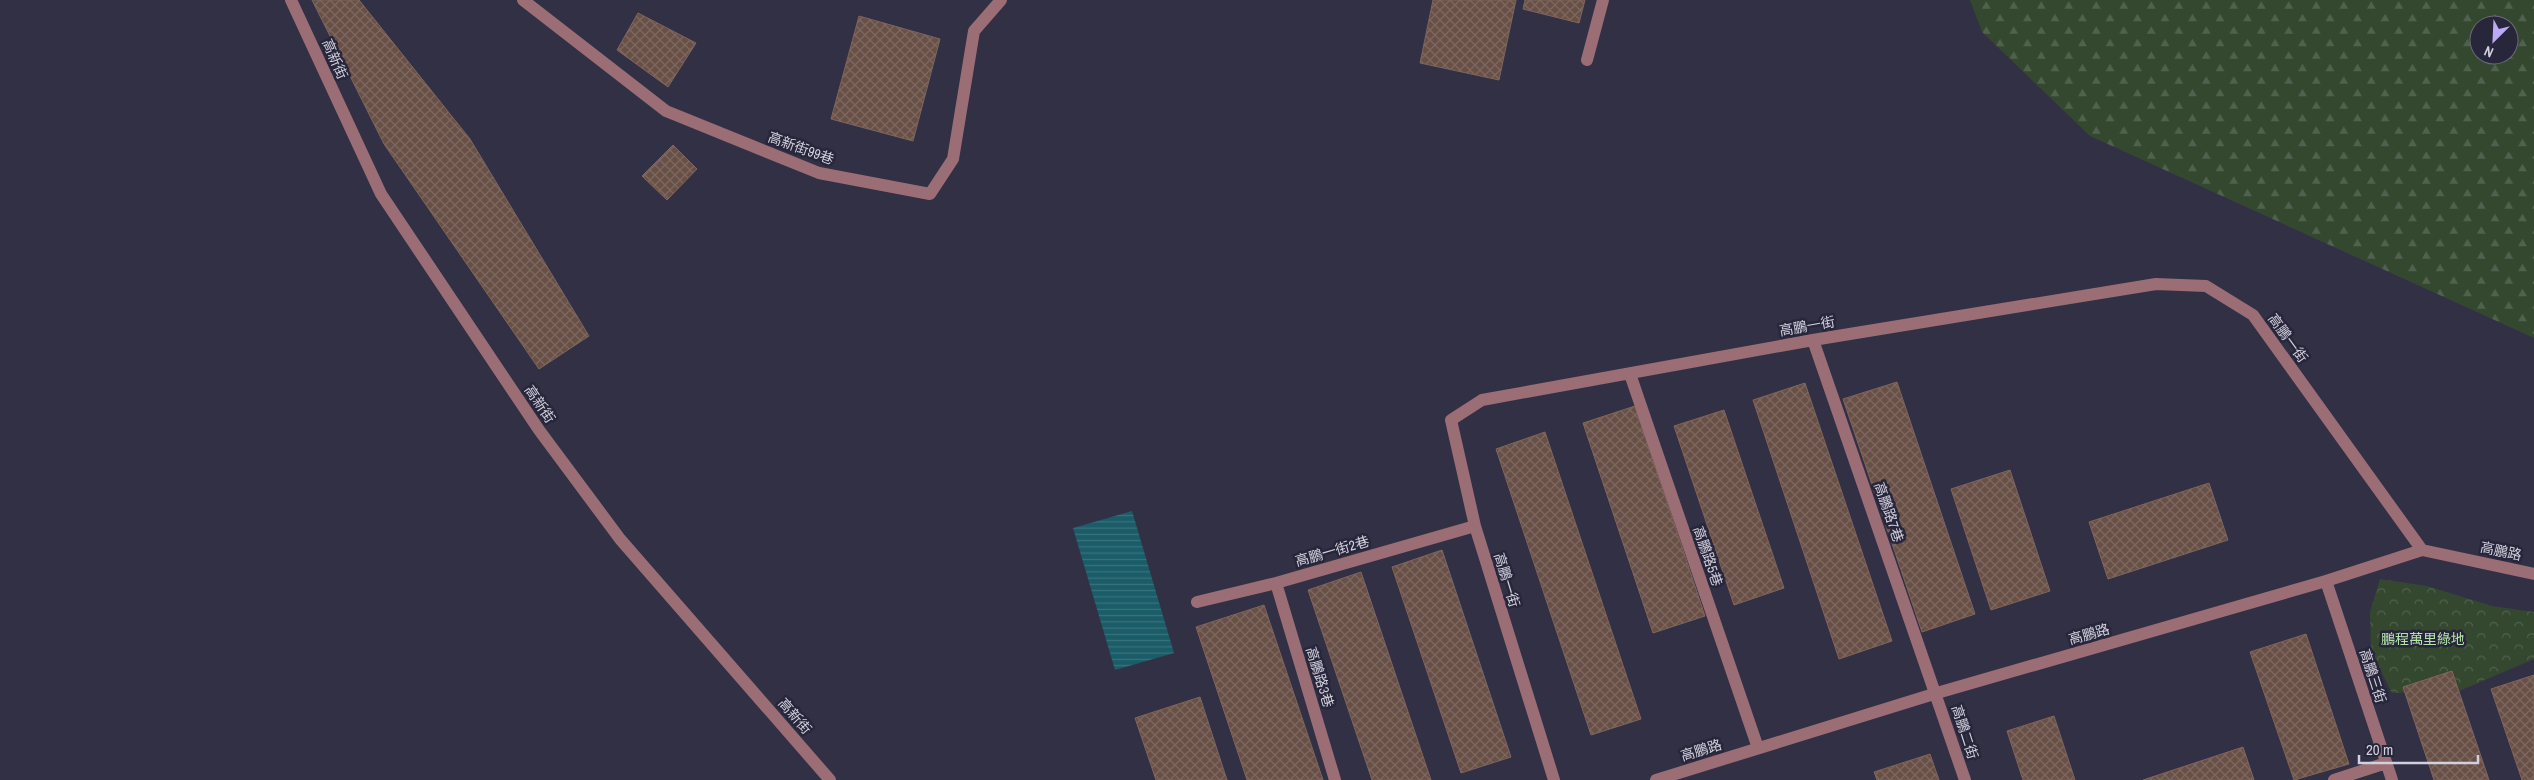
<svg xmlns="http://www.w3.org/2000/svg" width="2534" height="780" viewBox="0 0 2534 780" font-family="'Archivo Narrow','Noto Sans TC',sans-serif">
<defs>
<pattern id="forest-firs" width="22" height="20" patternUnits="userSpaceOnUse" patternTransform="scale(1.25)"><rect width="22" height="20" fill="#34482f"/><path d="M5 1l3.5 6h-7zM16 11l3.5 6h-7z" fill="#50614d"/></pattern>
<pattern id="park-crowns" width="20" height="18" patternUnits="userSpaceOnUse" patternTransform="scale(1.25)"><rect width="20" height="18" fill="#34482f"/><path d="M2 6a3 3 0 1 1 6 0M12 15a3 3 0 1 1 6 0" fill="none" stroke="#50614d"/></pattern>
<pattern id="water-rules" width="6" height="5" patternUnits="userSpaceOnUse" patternTransform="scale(1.25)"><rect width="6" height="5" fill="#1a5c68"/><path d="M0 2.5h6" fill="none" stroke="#3a727d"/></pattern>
<pattern id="building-cross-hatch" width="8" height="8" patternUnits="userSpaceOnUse" patternTransform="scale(1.25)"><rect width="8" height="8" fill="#695046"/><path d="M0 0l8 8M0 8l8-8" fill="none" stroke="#7d6860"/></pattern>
</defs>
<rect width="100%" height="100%" fill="#323045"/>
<!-- forest -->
<path fill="url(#forest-firs)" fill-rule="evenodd" d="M 1970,0 L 2534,0 L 2534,338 L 2090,136 L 1982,32 ZM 2479,25 L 2509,25 L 2509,55 L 2479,55 Z"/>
<!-- park -->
<path fill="url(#park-crowns)" d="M 2380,579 L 2427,586 L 2492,606 L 2534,612 L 2534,659 L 2459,691 L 2392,693 L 2371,652 L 2370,612 Z"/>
<!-- water -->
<path fill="url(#water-rules)" d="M 1132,511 L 1174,653 L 1115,670 L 1073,528 Z"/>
<!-- building -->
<path fill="url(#building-cross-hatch)" stroke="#7f655a" d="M 312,0 L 359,0 L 470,139 L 589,336 L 539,369 L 384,144 Z
M 1433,0 L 1516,0 L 1499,80 L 1420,63 Z
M 1525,0 L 1585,0 L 1579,23 L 1523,9 Z
M 638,13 L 696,43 L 668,87 L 617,50 Z
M 859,16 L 940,39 L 913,141 L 831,119 Z
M 673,145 L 697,169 L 667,200 L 642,176 Z
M 1897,382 L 1975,614 L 1922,632 L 1843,399 Z
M 1805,383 L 1892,641 L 1839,659 L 1753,400 Z
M 1635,406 L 1705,616 L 1653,633 L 1583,423 Z
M 1724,410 L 1784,588 L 1734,605 L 1674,426 Z
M 1545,432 L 1641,719 L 1591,735 L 1496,449 Z
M 2010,470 L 2050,591 L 1991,610 L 1951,489 Z
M 2209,483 L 2228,540 L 2108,579 L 2089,522 Z
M 1442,550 L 1511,757 L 1461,773 L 1392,567 Z
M 1361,572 L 1431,780 L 1372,780 L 1308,590 Z
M 1264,605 L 1323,780 L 1247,780 L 1196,627 Z
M 2306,634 L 2349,764 L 2294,780 L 2250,652 Z
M 2452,671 L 2489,780 L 2434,780 L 2403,687 Z
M 2534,675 L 2534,780 L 2522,780 L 2491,689 Z
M 1200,697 L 1227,780 L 1156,780 L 1135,718 Z
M 2054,716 L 2075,780 L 2023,780 L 2007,731 Z
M 2243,747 L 2254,780 L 2143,780 Z
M 1930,754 L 1939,780 L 1877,780 L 1874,772 Z"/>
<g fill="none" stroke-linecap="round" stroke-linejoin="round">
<!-- minor -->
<path stroke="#9b6e75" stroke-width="12" d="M 291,0 L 381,194 L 539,430 L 620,539 L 830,780
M 523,0 L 666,111 L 819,173 L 930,194 L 953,159 L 974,31 L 1001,0
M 1587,60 L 1603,0
M 1813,340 L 1965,780
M 1630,374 L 1758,748
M 2326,581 L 2392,780
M 1276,583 L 1335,780
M 1197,602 L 1276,583 L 1475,526
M 1554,780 L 1475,526 L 1451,420 L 1482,400 L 1813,340 L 2156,284 L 2206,286 L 2253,315 L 2422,550
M 1656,780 L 1937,693 L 2326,581 L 2422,550 L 2534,574
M 2334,780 L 2386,763"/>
</g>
<g text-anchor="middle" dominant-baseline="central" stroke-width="5" stroke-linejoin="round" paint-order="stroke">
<!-- street labels -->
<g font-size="14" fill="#d1d0de" stroke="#28263a">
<text transform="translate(335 59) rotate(66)">高新街</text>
<text transform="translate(801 148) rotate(20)">高新街99巷</text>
<text transform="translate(1807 326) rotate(-10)">高鵬一街</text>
<text transform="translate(2288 338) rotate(54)">高鵬一街</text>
<text transform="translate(540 404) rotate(56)">高新街</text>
<text transform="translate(1889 512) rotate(71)">高鵬路7巷</text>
<text transform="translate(1332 551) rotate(-16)">高鵬一街2巷</text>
<text transform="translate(2501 551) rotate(12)">高鵬路</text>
<text transform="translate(1708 556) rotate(71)">高鵬路5巷</text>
<text transform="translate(1507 580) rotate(73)">高鵬一街</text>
<text transform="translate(2089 634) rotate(-16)">高鵬路</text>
<text transform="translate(2373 676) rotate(72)">高鵬三街</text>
<text transform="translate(1320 677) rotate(73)">高鵬路3巷</text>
<text transform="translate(795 716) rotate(49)">高新街</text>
<text transform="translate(1965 732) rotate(72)">高鵬二街</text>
<text transform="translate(1701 750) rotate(-17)">高鵬路</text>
</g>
<!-- park labels -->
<g font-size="14" fill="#b5e6a9" stroke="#28263a">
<text x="2423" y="639">鵬程萬里綠地</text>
</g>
</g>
<!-- north arrow -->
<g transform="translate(2494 40) rotate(204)"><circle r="24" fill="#28263a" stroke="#6c6a7c"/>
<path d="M0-4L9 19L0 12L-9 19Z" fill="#bda9f5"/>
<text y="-8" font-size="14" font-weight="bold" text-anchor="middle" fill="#d1d0de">N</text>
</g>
<!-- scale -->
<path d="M2359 755v8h119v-8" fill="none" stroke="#d1d0de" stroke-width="2.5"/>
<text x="2366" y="755" font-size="15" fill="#d1d0de" stroke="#28263a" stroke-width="4" paint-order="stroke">20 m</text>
</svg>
